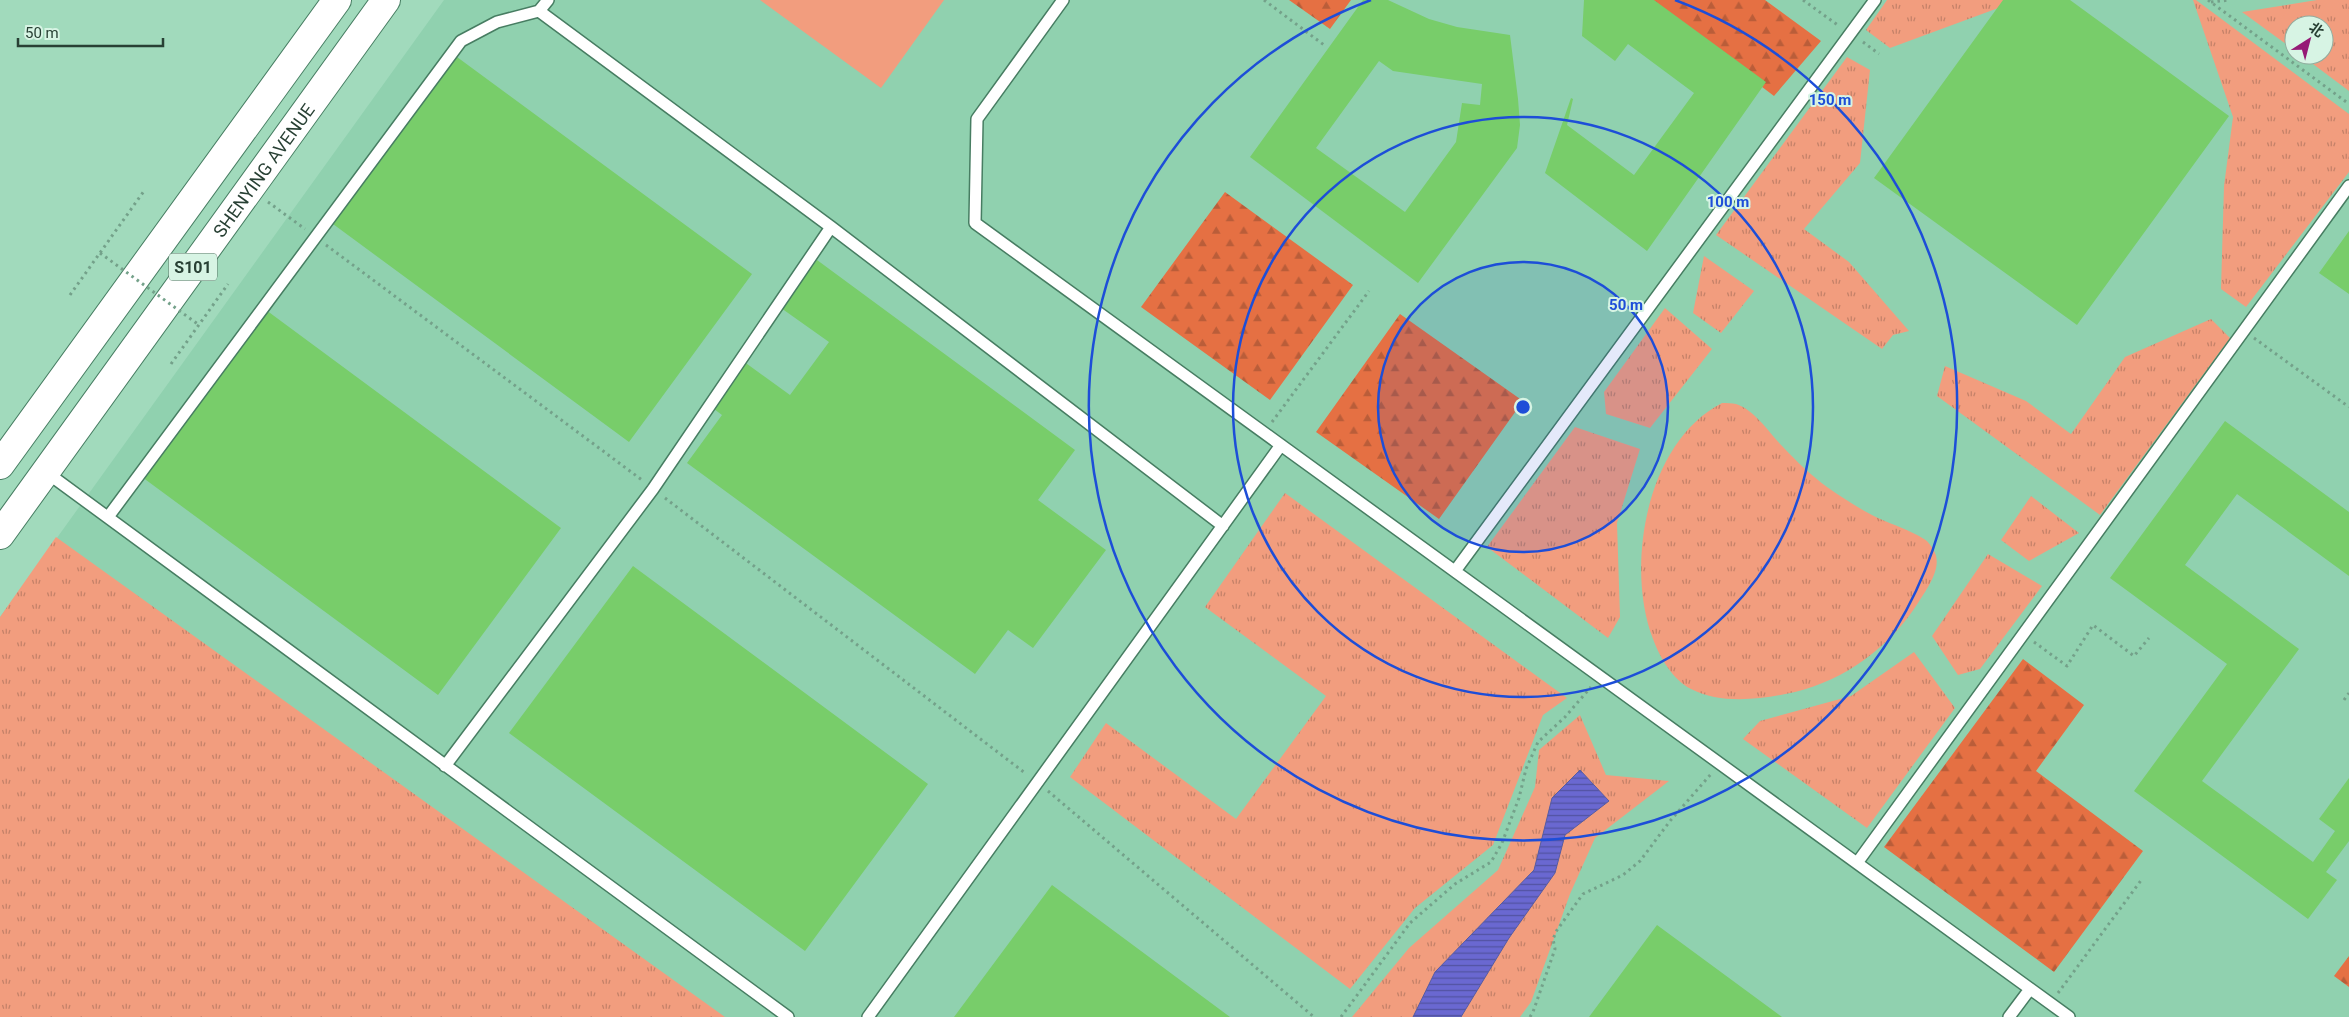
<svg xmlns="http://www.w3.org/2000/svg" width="2349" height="1017" viewBox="0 0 2349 1017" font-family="Roboto,'Noto Sans SC',sans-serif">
<defs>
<pattern id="grass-tufts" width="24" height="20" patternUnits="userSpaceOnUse" patternTransform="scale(1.25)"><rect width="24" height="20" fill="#f29d7e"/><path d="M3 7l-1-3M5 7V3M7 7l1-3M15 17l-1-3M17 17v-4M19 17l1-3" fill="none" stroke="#c48168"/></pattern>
<pattern id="forest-firs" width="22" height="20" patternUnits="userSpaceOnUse" patternTransform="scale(1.25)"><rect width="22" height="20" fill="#e57043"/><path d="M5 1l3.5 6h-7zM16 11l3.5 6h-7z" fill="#ba5d39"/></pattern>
<pattern id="water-rules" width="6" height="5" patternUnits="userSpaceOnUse" patternTransform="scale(1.25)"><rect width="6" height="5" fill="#6a68d1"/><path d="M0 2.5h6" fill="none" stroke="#5253a1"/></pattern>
</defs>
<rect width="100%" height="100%" fill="#a1dabc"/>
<!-- built -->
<path fill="#90d1af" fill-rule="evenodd" d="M 444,0 L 2349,0 L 2349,1017 L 0,1017 L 0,617 ZM 2294,25 L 2324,25 L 2324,55 L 2294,55 Z"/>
<!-- grass -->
<path fill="url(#grass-tufts)" d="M 1887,0 L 2020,0 L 1890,48 L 1866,30 Z
M 2193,0 L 2196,0 L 2349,114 L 2349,172 L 2246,307 L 2221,289 L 2224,186 L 2233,117 Z
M 2317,0 L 2349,0 L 2349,91 L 2301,55 L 2324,55 L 2324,25 L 2294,25 L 2294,50 L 2242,12 Z
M 1847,57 L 1870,70 L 1860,163 L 1804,229 L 1849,262 L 1909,331 L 1893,335 L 1882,349 L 1716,235 Z
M 1704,256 L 1754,291 L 1721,333 L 1693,313 Z
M 1665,308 L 1712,349 L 1650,428 L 1606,414 L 1604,392 Z
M 2211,319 L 2230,338 L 2100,515 L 1937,396 L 1945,366 L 2026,401 L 2071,434 L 2125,357 Z
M 1722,403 C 1727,403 1732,403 1736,404 C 1755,410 1770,434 1783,447 C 1796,461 1812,476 1827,487 C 1843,498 1861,510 1878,518 C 1893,525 1910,530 1924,539 C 1928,541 1933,548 1935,553 C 1942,569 1926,590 1918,603 C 1890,647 1845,680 1795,692 C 1763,699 1722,705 1691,689 C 1673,680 1660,658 1653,639 C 1625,566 1646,442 1722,403 Z
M 1575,427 L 1640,449 L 1617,523 L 1620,617 L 1608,638 L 1487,547 Z
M 1285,493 L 1567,698 L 1543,715 L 1493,845 L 1415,908 L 1350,989 L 1070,777 L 1106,723 L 1236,819 L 1326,696 L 1205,607 Z
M 2031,496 L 2079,533 L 2029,561 L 2001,540 Z
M 56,537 L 725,1017 L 0,1017 L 0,617 Z
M 1988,554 L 2042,586 L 1980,669 L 1958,675 L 1932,636 Z
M 1914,652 L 1955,708 L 1867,828 L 1743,739 L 1760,721 L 1851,696 Z
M 1580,715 L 1606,775 L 1669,781 L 1595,838 L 1570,894 L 1531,1002 L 1520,1017 L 1352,1017 L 1409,948 L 1498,870 L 1535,787 L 1539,750 Z"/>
<!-- forest -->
<path fill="url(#forest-firs)" d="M 1289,0 L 1351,0 L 1330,29 Z
M 1647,0 L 1765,0 L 1821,41 L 1774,96 Z
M 1225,192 L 1353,285 L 1270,400 L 1141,307 Z
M 1400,314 L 1523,401 L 1439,519 L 1316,432 Z
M 2023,659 L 2084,705 L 2036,771 L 2143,851 L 2054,972 L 1884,847 Z
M 2349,956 L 2349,987 L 2334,976 Z"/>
<!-- garden -->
<path fill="#f29d7e" d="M 760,0 L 944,0 L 881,88 Z"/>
<!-- water -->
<path fill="url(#water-rules)" stroke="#565ca2" d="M 1580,770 L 1609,801 L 1565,835 L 1555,873 L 1509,938 L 1461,1017 L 1413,1017 L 1435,972 L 1534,870 L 1552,798 Z"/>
<!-- building -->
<path fill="#78cd6a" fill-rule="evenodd" d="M 1363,0 L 1388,0 L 1429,19 L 1457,27 L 1510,35 L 1518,99 L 1520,125 L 1517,148 L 1418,283 L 1250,157 ZM 1379,61 L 1393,71 L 1482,84 L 1480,105 L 1462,103 L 1456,142 L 1405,212 L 1316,148 Z
M 1584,0 L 1654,0 L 1766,82 L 1647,251 L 1545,173 L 1571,98 L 1573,99 L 1567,125 L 1634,175 L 1694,93 L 1628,44 L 1615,61 L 1582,36 Z
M 2003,0 L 2070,0 L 2229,116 L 2077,325 L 1874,178 Z
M 457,57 L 752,274 L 629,442 L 333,224 Z
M 2349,231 L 2349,294 L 2319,273 Z
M 817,260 L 1075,450 L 1038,500 L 1106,550 L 1033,648 L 1008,630 L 975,674 L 687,463 L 722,415 L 710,406 L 743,361 L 790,395 L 829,342 L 781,308 Z
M 266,310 L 561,528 L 438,695 L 142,477 Z
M 2225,421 L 2349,512 L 2349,576 L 2237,494 L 2185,565 L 2299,649 L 2202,781 L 2313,862 L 2335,831 L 2319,819 L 2349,778 L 2349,841 L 2326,872 L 2337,880 L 2308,919 L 2134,791 L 2227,664 L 2110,578 Z
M 633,566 L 928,784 L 805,951 L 509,733 Z
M 1052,885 L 1230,1017 L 954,1017 Z
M 1657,925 L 1782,1017 L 1589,1017 Z"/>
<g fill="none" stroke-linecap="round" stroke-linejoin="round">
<!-- service casing -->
<g stroke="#477d62" stroke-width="14">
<path id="service" d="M 1063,0 L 977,119 L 975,223 L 2069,1017
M 539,11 L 831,227 L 1223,526
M 46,472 L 788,1017
M 108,517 L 461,41 L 497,22 L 539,11 L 548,0
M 1455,571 L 1875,0
M 445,766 L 653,489 L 831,227
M 1857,863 L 2349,186
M 868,1017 L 1281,445
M 2009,1017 L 2030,989"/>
</g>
<!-- primary casing -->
<g stroke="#477d62" stroke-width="30">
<g id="primary">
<path d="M 0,465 L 337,0"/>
<path id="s1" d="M 0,535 L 386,0"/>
</g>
</g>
<!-- path -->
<path stroke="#74a18a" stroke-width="3" stroke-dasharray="2.5 4" stroke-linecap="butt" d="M 1264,0 L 1324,45
M 1803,0 L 1839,26
M 2208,0 L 2349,104
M 2211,2 L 2230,0
M 1863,42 L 1879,54
M 268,202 L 305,229
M 326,245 L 642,480
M 70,295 L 144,191
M 2254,338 L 2349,407
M 171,364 L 228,284
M 1272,422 L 1369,291
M 665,498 L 1025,773
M 2034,642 L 2067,666 L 2093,625 L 2134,656 L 2149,638
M 2344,700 L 2349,693
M 1048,791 L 1314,1017
M 2058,993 L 2142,879
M 1341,1017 L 1410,923 L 1455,884 L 1491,862 L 1502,843 L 1519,798 L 1526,769 L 1538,742 L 1565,717 L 1591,687
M 1530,1017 L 1533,1012 L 1555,949 L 1553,939 L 1557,930 L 1583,894 L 1623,875 L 1640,861 L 1670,821 L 1711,774"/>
<!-- service -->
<use href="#service" stroke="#fff" stroke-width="11"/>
<!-- primary -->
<use href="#primary" stroke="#fff" stroke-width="28"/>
<!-- path-bridge -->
<path stroke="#74a18a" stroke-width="3" stroke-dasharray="2.5 4" stroke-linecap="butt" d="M 100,253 L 199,325"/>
</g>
<!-- distance rings -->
<circle cx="1523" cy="407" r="145" fill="#1d4ed8" fill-opacity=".12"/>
<g fill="none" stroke="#1d4ed8" stroke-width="2.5">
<circle cx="1523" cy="407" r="145"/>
<circle cx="1523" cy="407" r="290"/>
<path d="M1675 0A434 434 0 1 1 1371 0"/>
</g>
<g text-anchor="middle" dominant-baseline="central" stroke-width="4" stroke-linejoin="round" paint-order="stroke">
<!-- shield labels -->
<rect fill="#d7f4e4" stroke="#5c7669" stroke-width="1" x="169" y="253.5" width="48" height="27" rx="4"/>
<g font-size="16" font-weight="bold" fill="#284034">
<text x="193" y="267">S101</text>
</g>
<!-- street labels -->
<g font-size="18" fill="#284034" stroke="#d7f4e4">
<text stroke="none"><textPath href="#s1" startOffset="450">SHENYING AVENUE</textPath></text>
</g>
</g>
<circle cx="1523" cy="407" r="8" fill="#1d4ed8" stroke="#d7f4e4" stroke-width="2.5"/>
<g font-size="15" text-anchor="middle" font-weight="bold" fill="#1d4ed8" stroke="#d7f4e4" stroke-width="4" stroke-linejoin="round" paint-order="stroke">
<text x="1830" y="105">150 m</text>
<text x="1728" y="207">100 m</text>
<text x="1626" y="310">50 m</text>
</g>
<!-- north arrow -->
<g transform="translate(2309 40) rotate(36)"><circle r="24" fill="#d7f4e4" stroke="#91ac9e"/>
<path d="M0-4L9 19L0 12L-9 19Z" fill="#951a76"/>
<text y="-8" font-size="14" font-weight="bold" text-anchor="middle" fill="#284034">北</text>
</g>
<!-- scale -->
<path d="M18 38v8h145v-8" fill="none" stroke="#284034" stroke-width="2.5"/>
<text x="25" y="38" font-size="15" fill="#284034" stroke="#d7f4e4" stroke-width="4" paint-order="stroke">50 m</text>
</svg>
